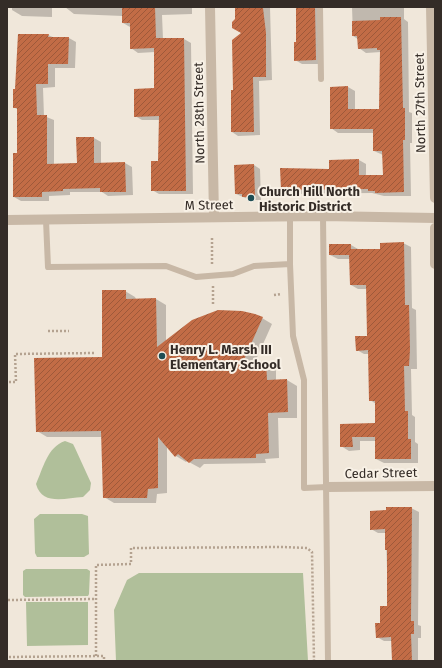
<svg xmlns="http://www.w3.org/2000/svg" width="442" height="668" viewBox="0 0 442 668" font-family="'Fira Sans',sans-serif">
<defs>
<pattern id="building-hatch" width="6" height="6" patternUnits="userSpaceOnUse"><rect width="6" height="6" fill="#c26c46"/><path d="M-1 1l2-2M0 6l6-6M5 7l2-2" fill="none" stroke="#9e593a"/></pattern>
</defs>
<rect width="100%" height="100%" fill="#f0e7da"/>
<!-- park -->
<path fill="#b0bf9a" d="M 65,441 L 73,444 L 75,448 L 91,483 L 90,490 L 83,497 C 65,498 42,506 36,484 C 43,469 47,447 65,441 Z
M 40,514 L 82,514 L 88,516 L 89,554 L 84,557 L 37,557 L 35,553 L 34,519 Z
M 26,569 L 87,569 L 90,571 L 89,594 L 88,596 L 25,597 L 23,595 L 23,571 Z
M 139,573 L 303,573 L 308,661 L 116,661 L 114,610 L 127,580 Z
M 26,602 L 88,602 L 88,645 L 27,646 Z"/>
<!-- shadow -->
<path fill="#0003" d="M 12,7 L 52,7 L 52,17 L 22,16 L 12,10 Z
M 65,7 L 192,7 L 192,14 L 162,15 L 163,39 L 184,39 L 191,43 L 193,194 L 159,194 L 152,190 L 159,162 L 160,120 L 142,120 L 135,116 L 155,89 L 155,52 L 138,53 L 131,48 L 130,27 L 123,23 L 123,16 L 74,14 Z
M 235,7 L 270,7 L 272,80 L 259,81 L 260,135 L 238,136 L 232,132 L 242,33 L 236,20 Z
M 297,7 L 321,7 L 323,64 L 302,64 L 295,60 L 297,43 Z
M 352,7 L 404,7 L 404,19 L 408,22 L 409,112 L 412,113 L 412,143 L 410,143 L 411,196 L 384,196 L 372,193 L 289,194 L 282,189 L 359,160 L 366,164 L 366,176 L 384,176 L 383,155 L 374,151 L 374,133 L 338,133 L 331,128 L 348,87 L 355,91 L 355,110 L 380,110 L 381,52 L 366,53 L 359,48 L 358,39 L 353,36 Z
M 48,35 L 55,38 L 69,38 L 76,42 L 75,68 L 55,68 L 55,87 L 43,88 L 44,116 L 54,120 L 54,165 L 78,163 L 94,138 L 101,142 L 101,164 L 125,163 L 132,167 L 133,195 L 108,196 L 102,192 L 70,192 L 70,195 L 49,196 L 49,201 L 21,201 L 14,197 L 18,154 L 18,110 L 14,107 L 16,90 Z
M 254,165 L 260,169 L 261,200 L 250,200 L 236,194 Z
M 403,243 L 411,247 L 412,308 L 416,310 L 417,369 L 411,369 L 412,415 L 415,417 L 415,442 L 418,444 L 418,463 L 384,463 L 376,459 L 376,441 L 360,441 L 360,450 L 349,451 L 341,446 L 341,425 L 376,424 L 376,404 L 370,400 L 369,354 L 364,354 L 357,350 L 368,337 L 367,289 L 358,289 L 351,285 L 350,259 L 338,259 L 330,255 L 351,245 L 358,249 L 381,250 Z
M 125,291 L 135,297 L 136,299 L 156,299 L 166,305 L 166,341 L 262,318 L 272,324 L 255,362 L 266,362 L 276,368 L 276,380 L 287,380 L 297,386 L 297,418 L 278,418 L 279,458 L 265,459 L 266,463 L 204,464 L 200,468 L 187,461 L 186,462 L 176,456 L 167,446 L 167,493 L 157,494 L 156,503 L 114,503 L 104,497 L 102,437 L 47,437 L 37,431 L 104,358 Z
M 411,508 L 419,512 L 418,625 L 421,626 L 421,638 L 418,638 L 418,661 L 393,661 L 392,641 L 384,641 L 377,637 L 388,607 L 386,533 L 378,533 L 371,529 Z"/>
<!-- building -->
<path fill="url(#building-hatch)" d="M 122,7 L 155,7 L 156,38 L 184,38 L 186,191 L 151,191 L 151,161 L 158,161 L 159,116 L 134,117 L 134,89 L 154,88 L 154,48 L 130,49 L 130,23 L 122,23 Z
M 235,7 L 263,8 L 266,33 L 266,77 L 253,77 L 254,132 L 231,132 L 231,90 L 233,90 L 232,40 L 241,33 L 232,28 L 232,22 L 235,19 Z
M 296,7 L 315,7 L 316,60 L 294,61 L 294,42 L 296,42 Z
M 380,17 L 401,17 L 403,108 L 405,108 L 405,140 L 403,140 L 404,192 L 375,193 L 375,191 L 368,191 L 368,189 L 281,190 L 280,168 L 329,169 L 329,160 L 359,159 L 359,175 L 383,175 L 382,151 L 373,151 L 373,129 L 330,129 L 330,87 L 348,86 L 348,109 L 379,109 L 380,50 L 377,50 L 377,48 L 358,49 L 357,36 L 352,36 L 352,21 L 380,20 Z
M 18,34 L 49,34 L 48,37 L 69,37 L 68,64 L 48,64 L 48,84 L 36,84 L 37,115 L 47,115 L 47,164 L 77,163 L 76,137 L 94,137 L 94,163 L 125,162 L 126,192 L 100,192 L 100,188 L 63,189 L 63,191 L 42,192 L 42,197 L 13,197 L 13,153 L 17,153 L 17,108 L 13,108 L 13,89 L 15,89 Z
M 254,164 L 255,197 L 242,197 L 242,194 L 235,194 L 234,165 Z
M 404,242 L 405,305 L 409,305 L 410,349 L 409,366 L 404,366 L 405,411 L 408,411 L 408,439 L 411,439 L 411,459 L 375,459 L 375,437 L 352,437 L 353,447 L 340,447 L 340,424 L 375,423 L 375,401 L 369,401 L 368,350 L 356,351 L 355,336 L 367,336 L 366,285 L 350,285 L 349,255 L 329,255 L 329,244 L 351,244 L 351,249 L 380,249 L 380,243 Z
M 102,290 L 126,290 L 126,299 L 156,298 L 157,347 L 192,320 L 218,310 L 242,311 L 255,314 L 263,317 L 243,362 L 266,361 L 267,380 L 287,379 L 288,412 L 268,413 L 269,453 L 256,454 L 256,458 L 194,459 L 189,463 L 178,454 L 175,457 L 158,437 L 158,488 L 148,489 L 147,498 L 103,498 L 101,431 L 36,432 L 34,358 L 102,357 Z
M 386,507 L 412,507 L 411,621 L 414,621 L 414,634 L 411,634 L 412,661 L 392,661 L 391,637 L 376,638 L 375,623 L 380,623 L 380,606 L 387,606 L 387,550 L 385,550 L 385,529 L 370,530 L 370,511 L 386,510 Z"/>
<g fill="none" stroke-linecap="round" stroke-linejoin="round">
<!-- path -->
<path stroke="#b4a290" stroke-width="2.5" stroke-dasharray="2 2" stroke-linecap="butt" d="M 212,238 L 212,266
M 213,286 L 213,306
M 274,295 L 281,294
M 48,331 L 69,331
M 9,382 L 16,382 L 15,354 L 96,353
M 7,458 L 8,458
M 8,600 L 96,599
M 96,656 L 96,565 L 131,564 L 131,548 L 283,547 L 307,548 L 312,552 L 314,661
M 9,657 L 104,656 L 104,661"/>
<!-- lane -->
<path stroke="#c8b8a6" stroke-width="6" d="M 320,7 L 321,79
M 290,216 L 290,264 L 293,336 L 304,380 L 304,488 L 327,487
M 323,216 L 328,661
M 46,220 L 48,267 L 166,266 L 196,277 L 233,274 L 254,266 L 290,264"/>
<!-- street -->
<path stroke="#c8b8a6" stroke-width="10" d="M 210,7 L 214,217
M 431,7 L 435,198
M 7,220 L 323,216 L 435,218
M 435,228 L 435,264
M 327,487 L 435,486"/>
</g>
<!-- markers -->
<g fill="#1e4d54" stroke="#f8f1e6" stroke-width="1.5">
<circle cx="251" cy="198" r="4"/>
<circle cx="162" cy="356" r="4"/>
</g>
<g text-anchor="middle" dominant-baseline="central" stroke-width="4" stroke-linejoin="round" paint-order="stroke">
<!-- street labels -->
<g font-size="13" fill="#342c27" stroke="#f8f1e6">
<text transform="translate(420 103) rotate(-91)">North 27th Street</text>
<text transform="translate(199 113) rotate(-91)">North 28th Street</text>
<text transform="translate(209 205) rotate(-1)">M Street</text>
<text transform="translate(381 473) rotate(-1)">Cedar Street</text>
</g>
<!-- poi labels -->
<g font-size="13" font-weight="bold" fill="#342c27" stroke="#f8f1e6" text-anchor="start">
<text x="259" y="191">Church Hill North<tspan x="259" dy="15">Historic District</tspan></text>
<text x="170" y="349">Henry L. Marsh III<tspan x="170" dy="15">Elementary School</tspan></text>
</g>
</g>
<!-- border -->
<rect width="442" height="668" fill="none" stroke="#342c27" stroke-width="16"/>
</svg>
